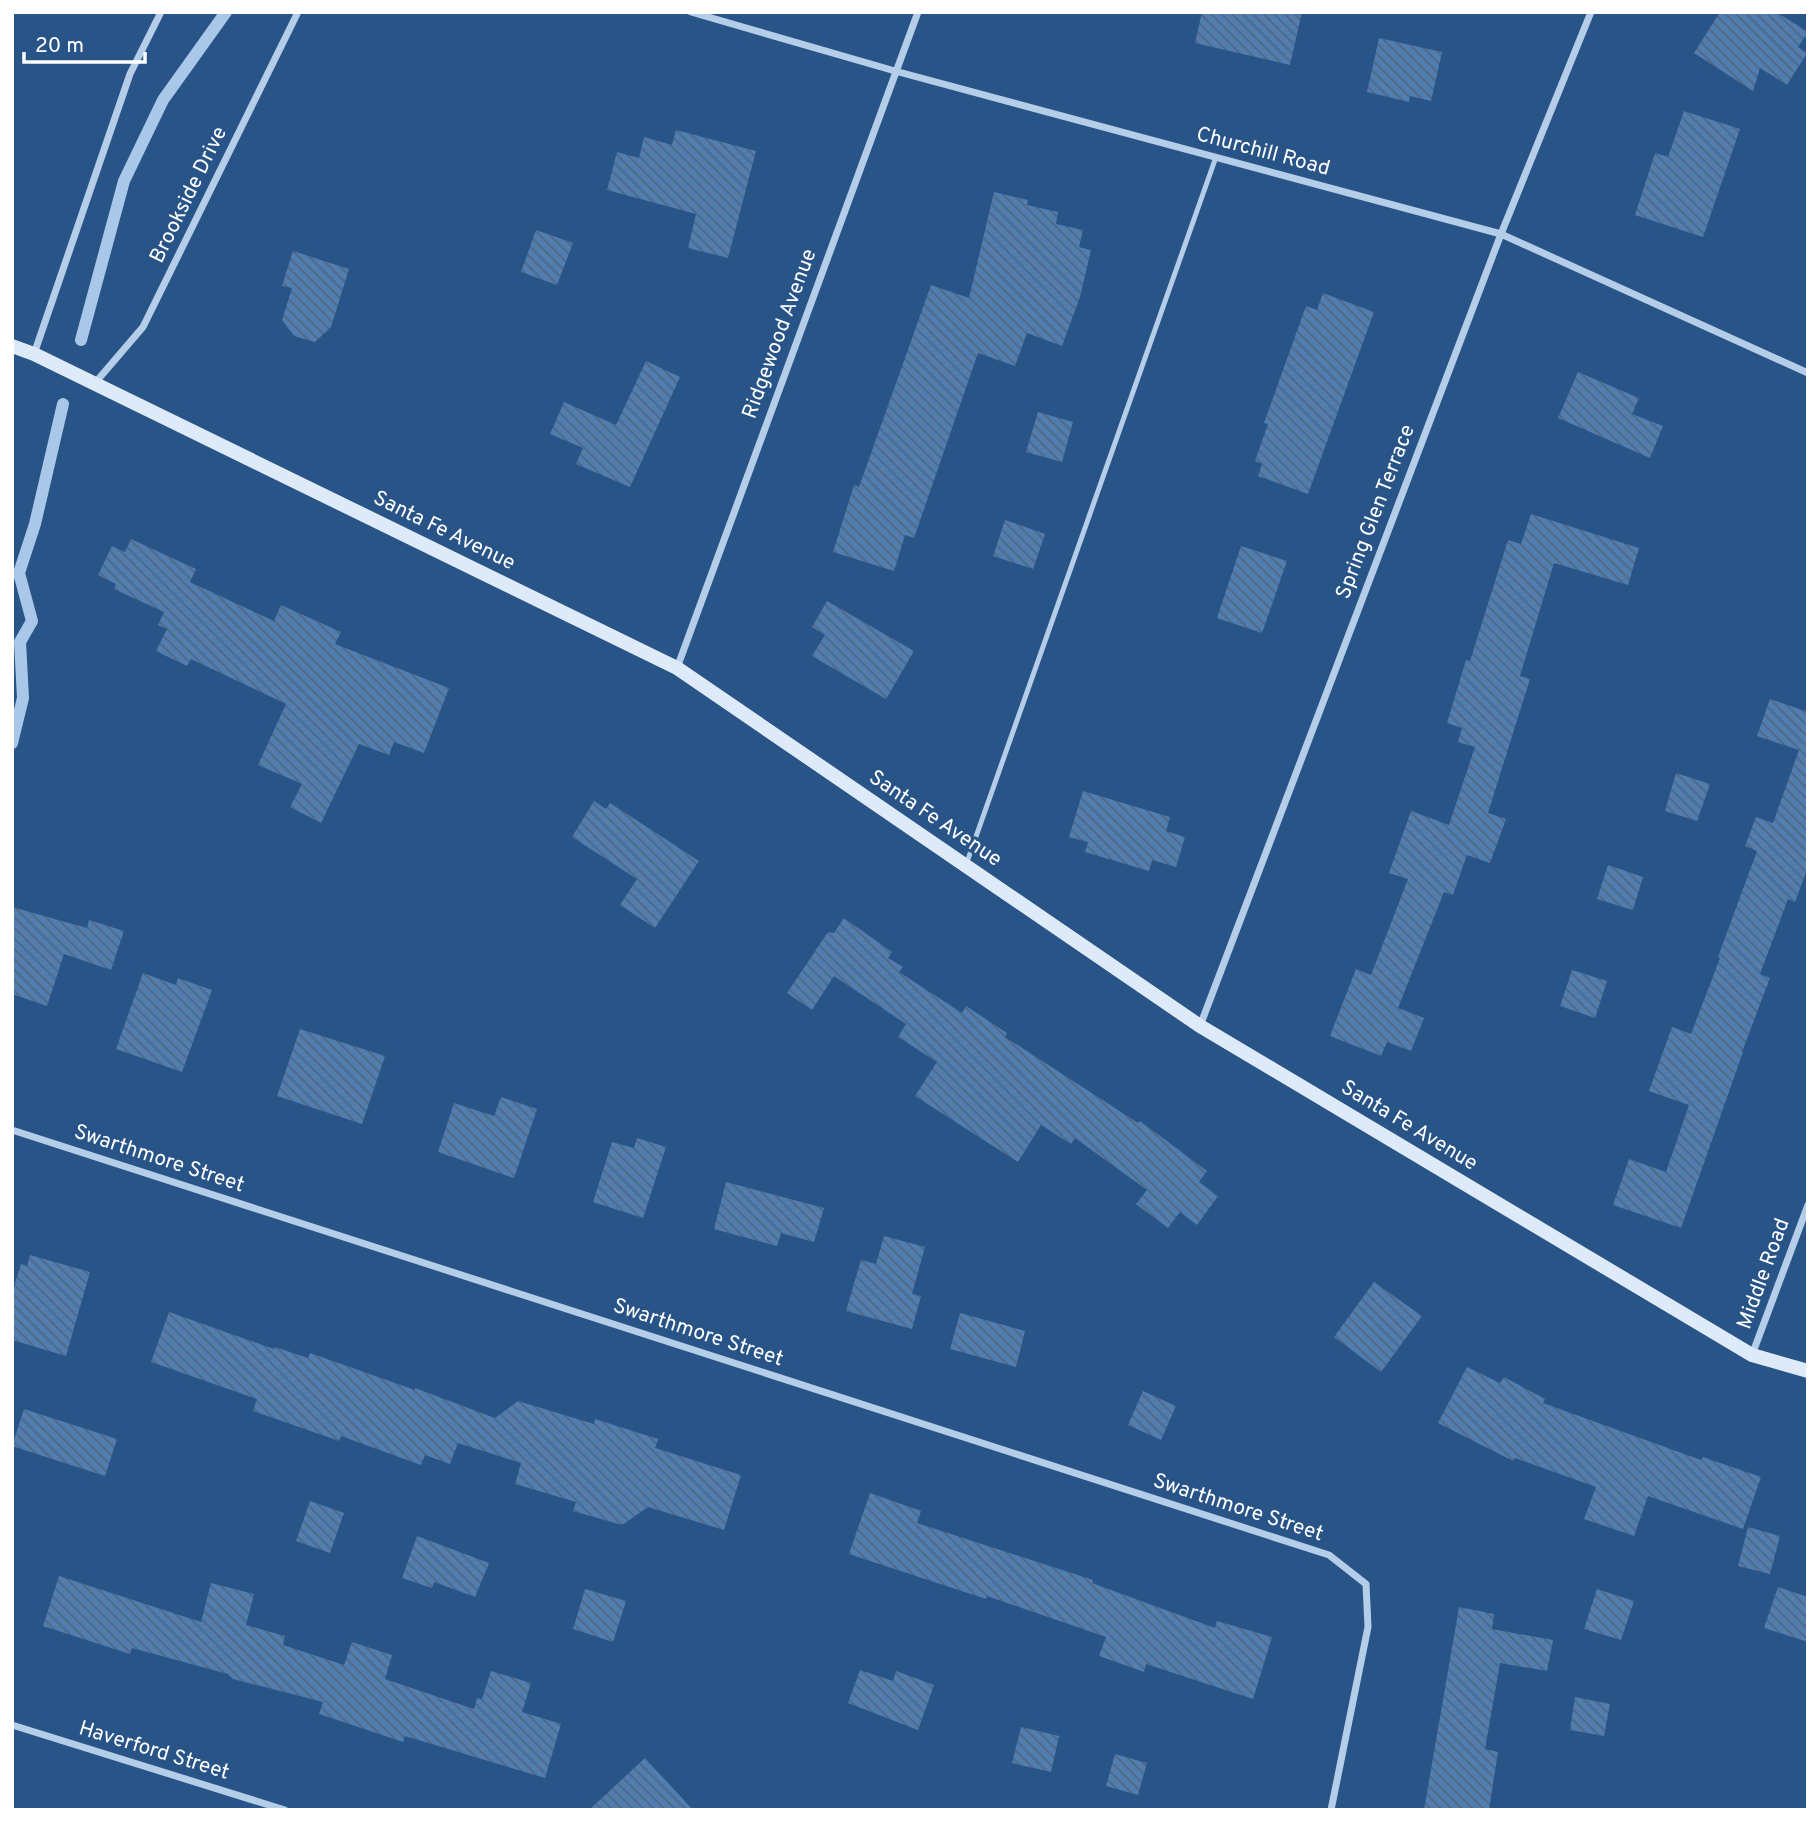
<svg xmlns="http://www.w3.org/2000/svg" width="1820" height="1822" viewBox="0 0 1820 1822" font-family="Overpass,sans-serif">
<defs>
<pattern id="building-back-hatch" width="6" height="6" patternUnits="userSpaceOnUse" patternTransform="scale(1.75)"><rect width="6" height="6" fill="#517daf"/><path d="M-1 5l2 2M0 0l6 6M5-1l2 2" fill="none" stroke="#4f6782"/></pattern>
</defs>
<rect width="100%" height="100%" fill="#285488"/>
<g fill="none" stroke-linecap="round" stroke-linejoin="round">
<!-- stream -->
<path stroke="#a9c8e9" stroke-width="12" d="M 81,340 L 124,181 L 163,100 L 226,12
M 12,743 L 23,698 L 20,642 L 32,621 L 19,573 L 35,524 L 63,404"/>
</g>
<!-- building -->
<path fill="url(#building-back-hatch)" d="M 1202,12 L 1302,12 L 1290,65 L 1195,43 Z
M 1720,12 L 1776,12 L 1808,32 L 1798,47 L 1807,53 L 1787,85 L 1760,68 L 1753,91 L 1694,53 Z
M 1379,38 L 1442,52 L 1431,101 L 1410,96 L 1409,102 L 1367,92 Z
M 1684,111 L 1740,129 L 1703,237 L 1635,215 L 1655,153 L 1668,157 Z
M 676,130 L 756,151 L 728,258 L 688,248 L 696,214 L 607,190 L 617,152 L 639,158 L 644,137 L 672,145 Z
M 994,192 L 1028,200 L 1027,205 L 1058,212 L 1056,224 L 1083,230 L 1079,247 L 1091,250 L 1080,297 L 1062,346 L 1027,333 L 1015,366 L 978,353 L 914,538 L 905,535 L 894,571 L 833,552 L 854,485 L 859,487 L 931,285 L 969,298 Z
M 536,230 L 573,243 L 557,285 L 521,272 Z
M 293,251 L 349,269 L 331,327 L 315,342 L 294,336 L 282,320 L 292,288 L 282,286 Z
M 1323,293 L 1374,312 L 1308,494 L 1258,476 L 1262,464 L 1255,461 L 1268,424 L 1264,423 L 1306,306 L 1317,310 Z
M 646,361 L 680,377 L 630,487 L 576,464 L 583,448 L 550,434 L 564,402 L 616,425 Z
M 1578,372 L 1639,398 L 1632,414 L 1663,426 L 1650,458 L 1558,418 Z
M 1038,412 L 1073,422 L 1062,462 L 1026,452 Z
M 1531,514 L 1639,548 L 1628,585 L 1554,563 L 1520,676 L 1530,679 L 1488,813 L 1506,819 L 1490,863 L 1467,855 L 1453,895 L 1444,892 L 1398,1008 L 1424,1018 L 1411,1051 L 1387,1042 L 1381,1056 L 1330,1036 L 1356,969 L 1371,975 L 1408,879 L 1389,873 L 1411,811 L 1449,825 L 1475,747 L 1458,742 L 1462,728 L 1447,723 L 1466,660 L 1470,661 L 1508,540 L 1521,544 Z
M 1005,520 L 1045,534 L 1033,569 L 993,556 Z
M 131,539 L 196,569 L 190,582 L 274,621 L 281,605 L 341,632 L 335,644 L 449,688 L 424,753 L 394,742 L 389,755 L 359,744 L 321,823 L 290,807 L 302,784 L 258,765 L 286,704 L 191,659 L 187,666 L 156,651 L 167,629 L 158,625 L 164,612 L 114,589 L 116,584 L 98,575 L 112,546 L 125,552 Z
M 1241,546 L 1287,561 L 1262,633 L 1217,618 Z
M 827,601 L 914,651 L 886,699 L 812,656 L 825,635 L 812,627 Z
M 1770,699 L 1808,712 L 1808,867 L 1795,902 L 1788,899 L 1760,974 L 1770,978 L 1742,1052 L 1743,1052 L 1681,1228 L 1613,1205 L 1629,1159 L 1666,1172 L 1689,1105 L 1649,1091 L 1672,1027 L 1691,1034 L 1720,958 L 1718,957 L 1757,851 L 1745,846 L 1756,817 L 1773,823 L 1799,750 L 1757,736 Z
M 1676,773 L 1710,784 L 1697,821 L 1665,811 Z
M 1083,791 L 1170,817 L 1166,831 L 1185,837 L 1176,867 L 1152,860 L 1149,871 L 1085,852 L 1088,842 L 1069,837 Z
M 594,801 L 606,809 L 610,803 L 699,861 L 655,928 L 620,905 L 637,879 L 572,837 Z
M 1608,865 L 1643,877 L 1633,910 L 1597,899 Z
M 12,907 L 87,928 L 89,920 L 124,931 L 111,970 L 64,954 L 47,1006 L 12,994 Z
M 844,918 L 892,952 L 888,958 L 903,967 L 899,972 L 962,1013 L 966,1006 L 1007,1033 L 1005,1037 L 1138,1123 L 1140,1121 L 1207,1171 L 1199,1182 L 1218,1196 L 1197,1225 L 1180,1212 L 1168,1228 L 1136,1204 L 1147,1190 L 1075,1138 L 1071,1144 L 1041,1125 L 1018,1162 L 915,1096 L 937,1062 L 898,1037 L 906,1024 L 834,976 L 812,1010 L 787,993 L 828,932 L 834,933 Z
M 1572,970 L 1607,981 L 1595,1018 L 1560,1006 Z
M 143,973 L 176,985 L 178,978 L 212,990 L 182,1072 L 116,1049 Z
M 300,1029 L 385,1056 L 362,1124 L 277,1096 Z
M 501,1097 L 537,1109 L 514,1178 L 438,1152 L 454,1103 L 494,1116 Z
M 637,1138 L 666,1147 L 643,1218 L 593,1202 L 612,1142 L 634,1148 Z
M 726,1182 L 824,1208 L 814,1242 L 781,1233 L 777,1246 L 714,1229 Z
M 884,1236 L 925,1247 L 912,1294 L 921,1296 L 912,1329 L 846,1311 L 861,1260 L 876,1264 Z
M 30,1255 L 90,1272 L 66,1356 L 12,1340 L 12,1293 L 21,1264 L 27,1266 Z
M 1374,1282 L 1422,1316 L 1381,1372 L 1334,1337 Z
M 169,1312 L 274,1349 L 275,1347 L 308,1358 L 310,1353 L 415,1390 L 415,1388 L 495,1418 L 518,1401 L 594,1424 L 595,1419 L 658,1439 L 655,1448 L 741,1475 L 724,1530 L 648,1507 L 622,1525 L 573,1511 L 576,1502 L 515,1484 L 521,1463 L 458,1443 L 450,1464 L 425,1455 L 421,1465 L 341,1436 L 339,1441 L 253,1411 L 257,1399 L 151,1362 Z
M 960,1313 L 1025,1331 L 1016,1367 L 950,1349 Z
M 1467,1367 L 1500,1383 L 1504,1377 L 1545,1399 L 1543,1403 L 1701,1460 L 1703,1457 L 1761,1477 L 1743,1529 L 1648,1496 L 1634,1536 L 1584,1519 L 1596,1487 L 1515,1458 L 1513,1461 L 1438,1423 Z
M 1143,1391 L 1176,1406 L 1161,1440 L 1128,1425 Z
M 24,1409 L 117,1439 L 105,1476 L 12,1446 Z
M 870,1493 L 921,1511 L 917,1523 L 1093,1580 L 1092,1583 L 1215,1628 L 1217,1621 L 1272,1637 L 1253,1699 L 1146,1664 L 1144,1672 L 1099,1656 L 1106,1637 L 987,1596 L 986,1599 L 849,1554 Z
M 310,1501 L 344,1513 L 330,1553 L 296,1541 Z
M 1748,1527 L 1780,1536 L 1770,1574 L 1738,1566 Z
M 417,1536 L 489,1563 L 475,1597 L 434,1582 L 432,1588 L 402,1578 Z
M 59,1576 L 201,1622 L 211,1583 L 254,1594 L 246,1625 L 285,1636 L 283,1645 L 344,1665 L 352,1642 L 392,1655 L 385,1679 L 474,1709 L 477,1698 L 482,1699 L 491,1671 L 531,1683 L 522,1712 L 561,1724 L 545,1778 L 405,1736 L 403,1742 L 319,1714 L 323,1702 L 233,1679 L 228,1674 L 132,1648 L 130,1654 L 43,1626 Z
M 1778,1587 L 1808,1597 L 1808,1642 L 1764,1628 Z
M 585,1589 L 626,1601 L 613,1642 L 573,1629 Z
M 1597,1589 L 1634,1601 L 1621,1640 L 1584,1629 Z
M 1459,1607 L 1494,1614 L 1492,1629 L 1553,1640 L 1547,1671 L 1500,1663 L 1485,1749 L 1498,1752 L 1489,1810 L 1424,1810 Z
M 860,1670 L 893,1681 L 896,1671 L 934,1685 L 918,1730 L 848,1703 Z
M 1575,1697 L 1610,1704 L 1604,1736 L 1570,1730 Z
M 1021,1727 L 1059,1736 L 1051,1772 L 1012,1763 Z
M 1115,1754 L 1147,1763 L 1138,1795 L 1106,1786 Z
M 645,1758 L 693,1810 L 589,1810 Z"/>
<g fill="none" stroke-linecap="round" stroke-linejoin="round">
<!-- lane -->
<path stroke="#b4cde8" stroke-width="5" d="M 967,862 L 1216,157"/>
<!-- street -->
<path stroke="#b4cde8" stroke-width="7" d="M 691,12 L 895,71 L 1501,234 L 1808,373
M 34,354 L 130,74 L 161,12
M 95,383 L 143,327 L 298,12
M 677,668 L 918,12
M 1200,1026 L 1501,234 L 1591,12
M 12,1130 L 1329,1555 L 1366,1584 L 1368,1627 L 1331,1810
M 1752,1355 L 1808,1205
M 12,1725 L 285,1810"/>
<!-- secondary -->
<path stroke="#deeaf7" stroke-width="14" d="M 12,346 L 34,354 L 677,668 L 1200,1026 L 1752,1355 L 1808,1371"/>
</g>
<g text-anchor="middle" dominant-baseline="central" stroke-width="6" stroke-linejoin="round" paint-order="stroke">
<!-- street labels -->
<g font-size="21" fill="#fff" stroke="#285488">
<text transform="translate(1263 152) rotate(15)">Churchill Road</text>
<text transform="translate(189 195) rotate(-64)">Brookside Drive</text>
<text transform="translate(780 334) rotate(-70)">Ridgewood Avenue</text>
<text transform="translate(1376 512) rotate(-69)">Spring Glen Terrace</text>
<text transform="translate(444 531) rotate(26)">Santa Fe Avenue</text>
<text transform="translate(935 819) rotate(34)">Santa Fe Avenue</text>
<text transform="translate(1409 1126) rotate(31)">Santa Fe Avenue</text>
<text transform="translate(159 1159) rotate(18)">Swarthmore Street</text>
<text transform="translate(1764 1274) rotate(-70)">Middle Road</text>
<text transform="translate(698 1333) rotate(18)">Swarthmore Street</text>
<text transform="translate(1238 1508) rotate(18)">Swarthmore Street</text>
<text transform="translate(154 1751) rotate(17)">Haverford Street</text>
</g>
</g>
<!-- border -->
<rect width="1820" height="1822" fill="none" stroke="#ffffff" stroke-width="28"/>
<!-- scale -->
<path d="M24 52v10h121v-10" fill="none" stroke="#ffffff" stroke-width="3.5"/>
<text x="35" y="52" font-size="21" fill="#ffffff" stroke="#285488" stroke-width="5" paint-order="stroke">20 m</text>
</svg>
